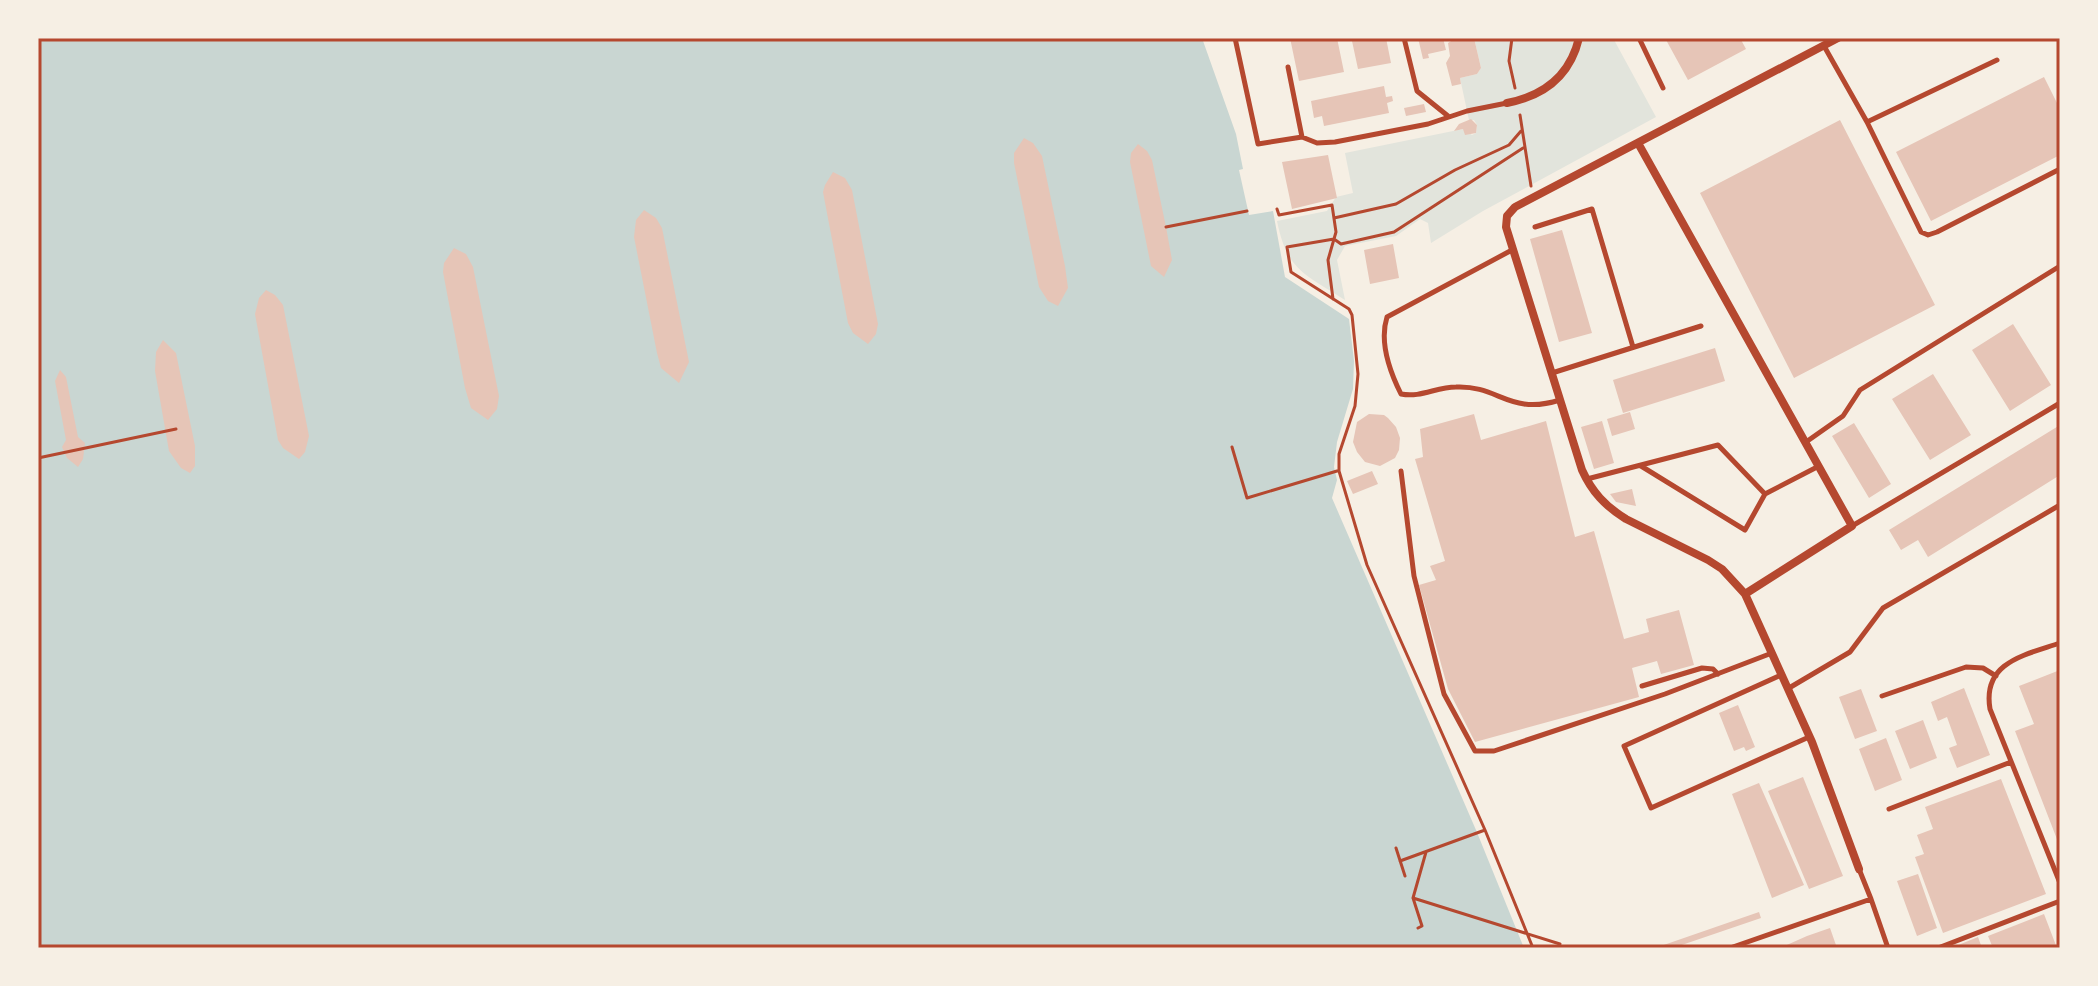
<svg xmlns="http://www.w3.org/2000/svg" width="2098" height="986" viewBox="0 0 2098 986" font-family="Jost,sans-serif">
<rect width="100%" height="100%" fill="#f6efe4"/>
<!-- green -->
<path fill="#e2e4dc" d="M 1474,38 L 1613,38 L 1656,117 L 1483,211 L 1431,243 L 1428,223 L 1420,219 L 1396,236 L 1345,246 L 1337,260 L 1345,300 C 1305,274 1287,271 1277,221 L 1327,211 L 1336,197 L 1353,193 L 1345,153 L 1463,129 L 1472,135 L 1476,133 L 1477,125 L 1474,120 L 1469,120 L 1460,78 L 1477,74 L 1481,68 Z"/>
<!-- water -->
<path fill="#c9d6d2" d="M 38,38 L 1202,38 L 1236,134 L 1243,169 L 1239,170 L 1249,215 L 1273,211 L 1285,277 L 1349,319 L 1354,361 L 1353,389 L 1337,442 L 1334,467 L 1337,480 L 1332,498 L 1476,830 L 1524,948 L 38,948 Z"/>
<!-- building -->
<path fill="#e6c5b7" d="M 1290,38 L 1337,38 L 1344,72 L 1299,81 Z
M 1369,38 L 1386,38 L 1391,63 L 1358,69 L 1352,41 Z
M 1418,38 L 1443,38 L 1446,50 L 1428,54 L 1429,58 L 1423,59 Z
M 1456,38 L 1474,38 L 1481,68 L 1477,74 L 1460,78 L 1461,84 L 1452,86 L 1446,63 L 1450,56 L 1448,43 Z
M 1665,38 L 1740,38 L 1746,49 L 1688,80 Z
M 2044,77 L 2060,109 L 2060,155 L 1931,221 L 1896,152 Z
M 1384,86 L 1386,97 L 1392,96 L 1393,101 L 1387,103 L 1389,113 L 1324,126 L 1322,116 L 1314,118 L 1311,101 Z
M 1424,104 L 1426,112 L 1406,116 L 1404,108 Z
M 1471,119 L 1477,125 L 1476,133 L 1465,135 L 1463,129 L 1454,131 L 1459,124 Z
M 1840,120 L 1935,305 L 1794,378 L 1700,193 Z
M 1024,138 L 1033,143 L 1042,156 L 1065,266 L 1068,288 L 1058,306 L 1048,301 L 1039,287 L 1014,163 L 1014,153 Z
M 1138,144 L 1147,151 L 1152,160 L 1166,227 L 1172,260 L 1164,277 L 1151,266 L 1130,162 L 1131,153 Z
M 1328,155 L 1337,198 L 1292,209 L 1282,162 Z
M 833,172 L 845,178 L 852,190 L 878,324 L 876,334 L 868,344 L 853,333 L 848,323 L 834,250 L 823,192 L 825,185 Z
M 644,210 L 656,218 L 662,228 L 689,362 L 679,383 L 661,368 L 657,353 L 634,237 L 636,220 Z
M 1562,230 L 1592,333 L 1559,342 L 1530,239 Z
M 1393,244 L 1399,278 L 1370,284 L 1364,250 Z
M 454,248 L 466,254 L 473,267 L 499,396 L 497,409 L 488,420 L 471,408 L 465,388 L 443,272 L 444,263 Z
M 266,290 L 275,295 L 283,305 L 309,436 L 305,452 L 299,459 L 283,448 L 278,440 L 255,314 L 259,298 Z
M 2013,324 L 2051,385 L 2010,411 L 1972,350 Z
M 163,340 L 176,353 L 195,446 L 195,466 L 190,473 L 181,468 L 169,451 L 155,371 L 156,352 Z
M 1715,348 L 1725,381 L 1623,413 L 1613,380 Z
M 60,370 L 66,377 L 78,437 L 85,443 L 83,459 L 78,467 L 67,458 L 62,447 L 66,440 L 55,381 Z
M 1933,374 L 1971,435 L 1930,460 L 1892,399 Z
M 1630,412 L 1635,429 L 1612,436 L 1607,419 Z
M 1369,414 L 1384,415 L 1388,418 L 1396,427 L 1400,438 L 1399,450 L 1395,458 L 1380,466 L 1365,462 L 1357,452 L 1353,442 L 1357,422 Z
M 1474,414 L 1481,440 L 1546,421 L 1575,537 L 1594,531 L 1624,639 L 1649,632 L 1646,619 L 1679,610 L 1694,665 L 1661,674 L 1657,661 L 1632,668 L 1639,697 L 1475,742 L 1448,689 L 1419,585 L 1436,580 L 1430,566 L 1445,561 L 1415,459 L 1423,457 L 1420,429 Z
M 1602,421 L 1614,463 L 1594,469 L 1581,427 Z
M 1854,423 L 1891,484 L 1869,498 L 1832,436 Z
M 2060,425 L 2060,475 L 1928,557 L 1918,540 L 1901,550 L 1889,530 Z
M 1372,471 L 1378,484 L 1353,494 L 1347,481 Z
M 1632,489 L 1636,506 L 1616,502 L 1610,494 Z
M 2060,670 L 2060,847 L 2015,731 L 2034,724 L 2019,686 Z
M 1964,688 L 1990,755 L 1957,768 L 1949,748 L 1957,745 L 1947,717 L 1938,721 L 1931,702 Z
M 1861,689 L 1877,731 L 1855,739 L 1839,697 Z
M 1738,705 L 1755,747 L 1746,751 L 1744,747 L 1734,751 L 1719,713 Z
M 1923,720 L 1937,758 L 1910,769 L 1895,731 Z
M 1886,738 L 1902,780 L 1875,791 L 1859,749 Z
M 1803,777 L 1843,876 L 1809,889 L 1768,791 Z
M 2001,779 L 2046,894 L 1943,933 L 1915,857 L 1924,854 L 1917,835 L 1933,829 L 1925,807 Z
M 1759,783 L 1804,885 L 1772,898 L 1732,794 Z
M 1918,874 L 1937,928 L 1917,936 L 1897,881 Z
M 1759,912 L 1761,918 L 1673,948 L 1655,948 Z
M 2044,914 L 2057,948 L 1993,948 L 1988,936 Z
M 1830,928 L 1837,948 L 1780,948 L 1807,936 Z
M 1978,937 L 1982,948 L 1951,948 Z"/>
<g fill="none" stroke-linecap="round" stroke-linejoin="round">
<!-- path -->
<path stroke="#b5482f" stroke-width="3" d="M 1512,38 L 1509,61 L 1515,88
M 1520,115 L 1531,186
M 1523,148 L 1394,232 L 1341,244 L 1334,239 L 1287,247 L 1291,272 L 1349,309 L 1352,315 L 1358,374 L 1355,406 L 1339,454 L 1339,471 L 1367,565 L 1485,830 L 1533,948
M 1277,209 L 1279,215 L 1332,205 L 1336,232 L 1328,260 L 1333,299
M 1334,218 L 1396,204 L 1455,170 L 1509,145 L 1521,131
M 1166,227 L 1247,211
M 1232,447 L 1247,498 L 1337,471
M 38,458 L 176,429
M 1396,848 L 1405,876
M 1400,861 L 1485,830
M 1413,898 L 1560,944
M 1418,928 L 1422,926 L 1413,898 L 1426,852"/>
<!-- service -->
<path stroke="#b5482f" stroke-width="5" d="M 1235,38 L 1258,144 L 1302,137
M 1404,38 L 1417,91 L 1448,116
M 1639,38 L 1663,88
M 1824,46 L 1867,122 L 1921,232 L 1928,235 L 1937,232 L 2060,169
M 1288,67 L 1302,137 L 1317,143 L 1335,142 L 1428,124 L 1467,111 L 1507,103
M 1867,122 L 1997,60
M 1535,227 L 1592,209 L 1633,347
M 1512,250 L 1387,317 C 1379,342 1389,370 1401,394 C 1421,398 1436,387 1456,387 C 1499,385 1509,416 1560,400
M 1552,373 L 1701,326
M 1806,442 L 1843,416 L 1860,390 L 2060,266
M 1641,466 L 1745,530 L 1765,494
M 1401,471 L 1414,576 L 1444,694 L 1475,751 L 1494,751 L 1665,694 L 1772,653
M 1587,479 L 1718,445 L 1765,494 L 1819,466
M 1852,526 L 2060,403
M 2060,643 C 2025,655 1982,662 1990,709 L 2060,883
M 1781,675 L 1624,746 L 1651,808 L 1809,737
M 1642,686 L 1702,668 L 1713,669 L 1718,674
M 1789,688 L 1850,652 L 1883,608 L 2060,505
M 1882,696 L 1966,667 L 1983,668 L 1996,676
M 1889,809 L 2011,762
M 1871,899 L 1888,948
M 1730,948 L 1871,899 L 1859,869
M 1938,948 L 2060,901"/>
<!-- minor -->
<path stroke="#b5482f" stroke-width="8" d="M 1838,38 L 1515,207 L 1507,216 L 1506,227 L 1582,470 C 1592,492 1605,506 1626,519 L 1708,560 L 1722,569 L 1745,594 L 1812,742 L 1859,869
M 1507,103 C 1543,96 1570,76 1579,38
M 1638,143 L 1852,526 L 1745,594"/>
</g>
<!-- border -->
<rect width="2098" height="986" fill="none" stroke="#f6efe4" stroke-width="80"/>
<rect x="40" y="40" width="2018" height="906" fill="none" stroke="#b5482f" stroke-width="3"/>
</svg>
